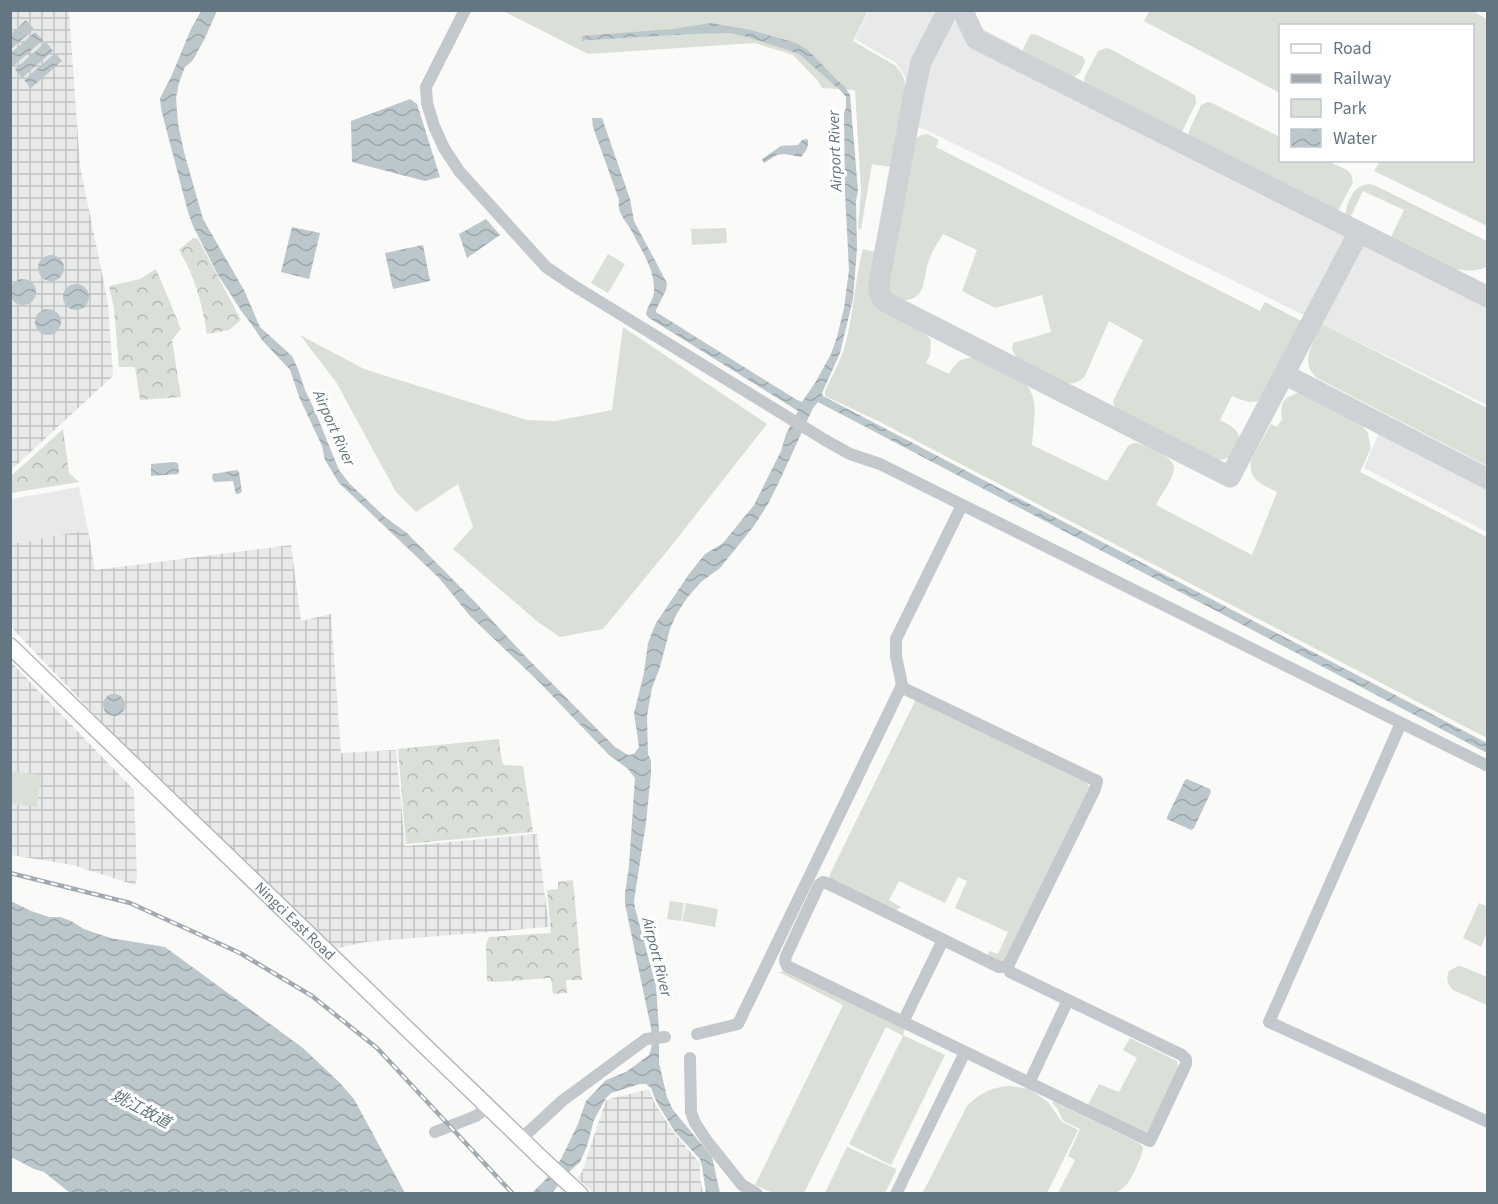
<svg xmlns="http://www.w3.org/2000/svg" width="1498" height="1204" viewBox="0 0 1498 1204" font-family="'Source Sans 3','Noto Sans SC',sans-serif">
<defs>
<pattern id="industrial-grid" width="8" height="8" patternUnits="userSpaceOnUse" patternTransform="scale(1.5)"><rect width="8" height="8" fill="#e8e9e9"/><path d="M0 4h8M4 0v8" fill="none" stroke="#c0c1c2"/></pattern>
<pattern id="forest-crowns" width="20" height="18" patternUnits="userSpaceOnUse" patternTransform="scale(1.5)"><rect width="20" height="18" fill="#dadfd7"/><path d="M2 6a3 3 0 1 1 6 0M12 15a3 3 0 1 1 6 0" fill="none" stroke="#b4b9b4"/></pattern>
<pattern id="water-waves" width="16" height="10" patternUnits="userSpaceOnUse" patternTransform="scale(1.5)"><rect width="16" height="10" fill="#bbc7cb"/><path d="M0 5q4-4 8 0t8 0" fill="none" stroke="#9ca6aa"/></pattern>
</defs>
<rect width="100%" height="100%" fill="#fafaf8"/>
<!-- built -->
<path fill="#e8e9e9" d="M 869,11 L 947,11 L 1020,48 L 1017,53 L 1487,291 L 1487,405 L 924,129 L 900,124 L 908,87 L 904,75 L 896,63 L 855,39 Z
M 1386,416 L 1487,468 L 1487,532 L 1364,468 Z
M 79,487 L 88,530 L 11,544 L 11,499 Z"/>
<!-- industrial -->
<path fill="url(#industrial-grid)" d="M 11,11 L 69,11 L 80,166 L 108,303 L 113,376 L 11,470 Z
M 88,530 L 95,570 L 291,545 L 301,621 L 331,614 L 341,753 L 396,750 L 405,846 L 537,834 L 549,927 L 365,942 L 335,949 L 151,774 L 11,627 L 11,544 Z
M 10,661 L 134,790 L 137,876 L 135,885 L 73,865 L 11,855 Z
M 649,1089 L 654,1102 L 673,1132 L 700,1163 L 700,1178 L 703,1193 L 594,1193 L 577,1178 L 582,1172 L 606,1100 Z"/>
<!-- green -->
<path fill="#dadfd7" d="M 1150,10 L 1471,10 L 1487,19 L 1487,226 L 1374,171 L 1380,161 L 1472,160 L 1472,26 L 1280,26 L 1280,93 L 1144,21 Z
M 503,11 L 868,11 L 853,41 L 896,66 L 902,74 L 905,82 L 906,89 L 891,167 L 872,164 L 861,229 L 858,228 L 861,191 L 855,90 L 822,88 L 818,81 L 793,55 L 755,43 L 588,54 Z
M 1033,34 L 1037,35 L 1083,57 L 1085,62 C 1082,69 1080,75 1073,77 L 1026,55 L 1022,52 L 1023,49 L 1030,35 Z
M 1106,48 L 1110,49 L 1195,95 L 1196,103 L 1182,132 L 1177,134 L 1085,86 L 1084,78 L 1098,51 Z
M 1207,102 L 1212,103 L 1280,137 L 1280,160 L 1328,161 L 1347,170 L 1351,174 L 1353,182 L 1337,213 L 1332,214 L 1190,140 L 1188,138 L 1189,131 L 1201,105 Z
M 928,134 L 939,140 L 936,147 L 1260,311 L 1265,302 L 1303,322 L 1265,397 C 1254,406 1244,401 1232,396 L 1220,420 C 1225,423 1232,425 1236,431 C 1248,448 1234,459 1218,460 L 1119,411 L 1114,406 L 1113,401 L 1143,340 L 1109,321 L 1085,376 C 1079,382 1075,384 1067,383 L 1017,359 L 1012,349 L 1013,343 L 1051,332 L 1042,295 L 995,308 L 962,291 L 977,250 L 943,234 C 938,242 931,253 928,263 C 923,277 927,298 906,300 C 901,301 897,299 893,296 C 887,291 886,287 886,280 L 913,143 C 917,136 920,135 928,134 Z
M 1369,184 L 1374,185 L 1487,241 L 1487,267 C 1456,280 1418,253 1390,239 L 1404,210 L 1363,191 L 1349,220 L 1346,220 C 1344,211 1350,193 1359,187 C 1362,185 1364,185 1369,184 Z
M 726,228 L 727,243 L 692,245 L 691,229 Z
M 863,249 L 875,252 C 872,276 863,296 886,313 C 893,317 901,320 908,323 C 917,328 925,332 931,340 L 930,355 L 926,363 L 949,374 C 955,363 962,356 976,358 L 1023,382 C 1041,397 1033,424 1032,445 L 1107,481 L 1128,446 C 1132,444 1132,443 1136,443 C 1145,444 1174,458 1174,467 C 1175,477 1160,496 1156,505 L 1252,555 L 1277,492 C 1262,484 1248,481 1251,460 L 1271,424 L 1277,427 L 1282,419 L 1281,410 L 1283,402 L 1288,397 L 1297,393 L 1309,394 L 1356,418 L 1368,433 L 1370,444 L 1370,450 L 1360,472 L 1487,537 L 1487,738 L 880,422 L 825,396 L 825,391 C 831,378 838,365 843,352 C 854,318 854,282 863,249 Z
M 608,254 L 625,264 L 608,293 L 591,283 Z
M 1322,324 L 1487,408 L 1487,466 L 1317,378 C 1298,362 1314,342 1322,324 Z
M 623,327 L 767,424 L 668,550 L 603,629 L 560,637 L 538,622 L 453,549 L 473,527 L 458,484 L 416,512 L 396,492 L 336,382 L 300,335 L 364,369 L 527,420 L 555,421 L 612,410 Z
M 916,699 L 1087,783 L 1089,787 L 1004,962 L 999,963 L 988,955 L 989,951 L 998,954 L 1008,932 L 955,908 L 967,881 L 958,877 L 945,903 L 899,881 L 889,900 L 901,907 L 897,910 L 892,911 L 831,880 L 829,876 Z
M 11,771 L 41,775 L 37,807 L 11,803 Z
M 670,901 L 684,903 L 681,921 L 667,919 Z
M 686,903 L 718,909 L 715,927 L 682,921 Z
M 1479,903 L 1488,907 L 1487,932 L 1481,947 L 1463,938 Z
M 1458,966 L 1463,967 L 1487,977 L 1487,1005 L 1453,990 C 1447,984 1446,979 1449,971 Z
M 786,971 L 905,1029 L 903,1035 L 945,1055 L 891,1165 L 849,1144 L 903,1036 L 886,1027 L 804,1193 L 773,1193 L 755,1185 L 843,1005 L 779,972 Z
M 1130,1038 L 1177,1061 L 1178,1069 L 1148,1132 L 1144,1134 L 1088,1105 L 1099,1084 L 1119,1092 L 1137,1058 L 1123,1050 Z
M 1010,1086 L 1029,1089 L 1034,1092 L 1048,1102 L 1062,1122 L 1078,1130 L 1047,1193 L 922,1194 L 967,1106 C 979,1093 993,1087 1010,1086 Z
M 1053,1101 L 1139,1143 L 1143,1147 C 1142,1157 1133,1176 1127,1184 C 1124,1188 1119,1191 1115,1193 L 1058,1193 L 1075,1160 L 1068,1156 L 1080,1129 L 1063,1121 L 1057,1108 L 1052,1103 Z
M 847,1147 L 896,1169 L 896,1171 L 885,1193 L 825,1193 Z"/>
<!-- forest -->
<path fill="url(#forest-crowns)" d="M 193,238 L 198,239 L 241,320 L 229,330 L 207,334 C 202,304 195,276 179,250 Z
M 156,269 L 181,329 L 172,340 L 181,397 L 140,400 L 135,367 L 119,367 L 114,308 L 109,286 L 140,279 Z
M 63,429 L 69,473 L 79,482 L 11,493 L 11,476 Z
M 499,739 L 502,762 L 504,765 L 523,766 L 533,832 L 406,844 L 398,749 Z
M 573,880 L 582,980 L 566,980 L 567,993 L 553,994 L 551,978 L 495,982 L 487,981 L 486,945 L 489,937 L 551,933 L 547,890 L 558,889 L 558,882 Z"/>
<!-- water -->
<path fill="url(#water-waves)" d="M 201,11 L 217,11 L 204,40 L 193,60 L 185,67 L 179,83 L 176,98 L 178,124 L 184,152 L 203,219 L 244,290 L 260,327 L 292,356 L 298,369 L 305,390 L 315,411 L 339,470 L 350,484 L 385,517 L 407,533 L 476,603 L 525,656 L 615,747 L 628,755 L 634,754 L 639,747 L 634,713 L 644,673 L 648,643 L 656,623 L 689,574 L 705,554 L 723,543 L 754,505 L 781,451 L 786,434 L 798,411 L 649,318 L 646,314 C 648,304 655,299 654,288 C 654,268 640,248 631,230 C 625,219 617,214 619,200 L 593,127 L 592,118 L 602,118 L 630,199 L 634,221 L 667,283 L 666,290 L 656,310 L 656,312 L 797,400 L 802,402 L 815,383 L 831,354 L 837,337 L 844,308 L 849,270 L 845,192 L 844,113 L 846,108 L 846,97 L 840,90 L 799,54 L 782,48 L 747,37 L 730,33 L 692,34 L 587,40 L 582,41 L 582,36 L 673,29 L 711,23 L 751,30 L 796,43 L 808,50 L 835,78 L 845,87 L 850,95 L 858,191 L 856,201 L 857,248 L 853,299 L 840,353 L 822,393 L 823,396 L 1487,743 L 1487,753 L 818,402 L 813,408 L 779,482 L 768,504 L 754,526 L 720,568 L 701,582 L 687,598 L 676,615 L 670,629 L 660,667 L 652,688 L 649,704 L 647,717 L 648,754 L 651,761 L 651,773 L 646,823 L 634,901 L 635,908 L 656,986 L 659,1030 L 659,1063 L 667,1097 L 673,1110 L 712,1157 L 720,1193 L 706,1193 L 702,1166 L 700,1159 L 675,1132 L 656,1101 L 651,1088 L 646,1084 L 640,1084 L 611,1093 L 606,1098 L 594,1120 L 587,1146 L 580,1162 L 570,1171 L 552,1193 L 532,1193 L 545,1180 L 561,1159 L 578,1124 L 586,1101 L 606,1080 L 626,1072 L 649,1055 C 653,1046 652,1037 651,1028 L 625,904 L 625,893 L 629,866 L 635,778 L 628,769 L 608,754 L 540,683 L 470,616 L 439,578 L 339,483 L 325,460 L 322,446 L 300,399 L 290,370 L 262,340 L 252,325 L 242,312 L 218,275 L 193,226 L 188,212 L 161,109 L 160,98 L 171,77 L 190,31 Z
M 26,20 L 34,29 L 11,49 L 11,34 Z
M 35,32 L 43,40 L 12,67 L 11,53 Z
M 46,42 L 53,51 L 22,78 L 15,69 Z
M 55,53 L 62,61 L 31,88 L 24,80 Z
M 410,99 L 417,104 L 440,177 L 425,181 L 352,162 L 351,121 Z
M 806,139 L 808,140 C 809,148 805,152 801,157 L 785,154 L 777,155 L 764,163 L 762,159 L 781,146 L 798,145 L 802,140 Z
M 486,219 L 500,235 L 467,258 L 459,234 Z
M 292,227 L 320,233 L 309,279 L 281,272 Z
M 423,245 L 430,281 L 393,289 L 385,253 Z
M38 268a13 13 0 1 1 26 0a13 13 0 1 1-26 0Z
M10 292a13 13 0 1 1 26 0a13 13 0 1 1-26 0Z
M63 297a13 13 0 1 1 26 0a13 13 0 1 1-26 0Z
M35 322a13 13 0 1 1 26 0a13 13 0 1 1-26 0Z
M 174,462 L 178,463 L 179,472 L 178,474 L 151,476 L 151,464 Z
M 237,470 L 239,472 L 242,492 L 238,494 L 236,494 L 233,481 L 214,482 L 212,478 L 213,474 Z
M103 705a11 11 0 1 1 22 0a11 11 0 1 1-22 0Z
M 1187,779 L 1210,789 L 1211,792 L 1194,828 L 1191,830 L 1167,819 L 1167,817 L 1185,780 Z
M 11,901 L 31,911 L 49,917 L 60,917 L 71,921 L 84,929 L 110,938 L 165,947 L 303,1048 L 339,1082 L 354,1099 L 405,1193 L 70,1193 L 44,1172 L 34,1169 L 11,1157 Z"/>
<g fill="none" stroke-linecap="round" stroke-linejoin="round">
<!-- taxiway -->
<path stroke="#ced2d4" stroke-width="21" d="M 948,10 L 921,62 L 913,99 L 879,283 C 879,301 884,301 899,309 L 1230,477 L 1359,232
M 964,10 L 966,18 L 976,39 L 1488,297
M 1284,374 L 1488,479"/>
<!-- major casing -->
<g stroke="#b5babe" stroke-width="18">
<g id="major">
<path id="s1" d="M 10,646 L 541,1158 L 580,1194"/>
</g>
</g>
<!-- minor -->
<path stroke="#c3c8cc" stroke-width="12" d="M 465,10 L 426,87 L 427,103 L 434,126 L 444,148 L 459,171 L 546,267 L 571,284 L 825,440 L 850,454 L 880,464 L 1488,766
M 901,687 L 1097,781 L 1095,789 L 1008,966
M 1401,723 L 1269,1022 L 1488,1122
M 823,882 L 829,884 L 999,967 L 1003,967 L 1008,966 L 1010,972 L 1182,1055 L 1186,1059 L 1186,1064 L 1150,1141 L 787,966 L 785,961 L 786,956 L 819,885 Z
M 903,1022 L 943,940
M 697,1034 L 738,1024 L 902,685 L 896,656 L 896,639 L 962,505
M 690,1058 L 691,1112 L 695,1123 L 707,1141 L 742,1185 L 757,1194
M 1029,1083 L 1068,1000
M 435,1132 L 476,1116 L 488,1107
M 521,1139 L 562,1101 L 646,1039 L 665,1037
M 896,1194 L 965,1052"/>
<!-- major -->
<use href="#major" stroke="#fff" stroke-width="15"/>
<!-- rail casing -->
<g stroke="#a2aab0" stroke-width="4.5">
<path id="rail" d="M 10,873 L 130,903 L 240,953 L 312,996 L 377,1048 L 513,1194"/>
</g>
<!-- rail -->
<use href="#rail" stroke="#fff" stroke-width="2" stroke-dasharray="7" stroke-linecap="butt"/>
</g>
<g text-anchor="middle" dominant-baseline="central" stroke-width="6" stroke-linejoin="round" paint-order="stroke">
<!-- street labels -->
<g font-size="15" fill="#657683" stroke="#fff">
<text stroke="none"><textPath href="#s1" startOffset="396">Ningci East Road</textPath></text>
</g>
<!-- water labels -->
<g font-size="16" font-style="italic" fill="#60757c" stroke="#fff">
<text transform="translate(835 151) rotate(-92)">Airport River</text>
<text transform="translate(334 428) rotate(66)">Airport River</text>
<text transform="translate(657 957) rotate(76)">Airport River</text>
<text transform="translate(141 1109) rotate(28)">姚江故道</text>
</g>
</g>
<!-- border -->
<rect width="1498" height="1204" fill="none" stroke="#657683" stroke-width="24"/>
<!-- legend -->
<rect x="1279" y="24" width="195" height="138" fill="#ffffff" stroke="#c1c8cd" stroke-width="1.5"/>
<rect x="1291" y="44" width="30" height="9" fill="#ffffff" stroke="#c1c8cd" stroke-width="1.5"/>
<text x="1333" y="54" font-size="18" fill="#657683">Road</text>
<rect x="1291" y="74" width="30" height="9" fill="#a2aab0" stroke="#c1c8cd" stroke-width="1.5"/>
<text x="1333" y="84" font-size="18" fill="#657683">Railway</text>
<rect x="1291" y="99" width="30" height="18" fill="#dadfd7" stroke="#c1c8cd" stroke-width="1.5"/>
<text x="1333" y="114" font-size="18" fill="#657683">Park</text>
<rect x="1291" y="129" width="30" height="18" fill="url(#water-waves)" stroke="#c1c8cd" stroke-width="1.5"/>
<text x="1333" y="144" font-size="18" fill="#657683">Water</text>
</svg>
